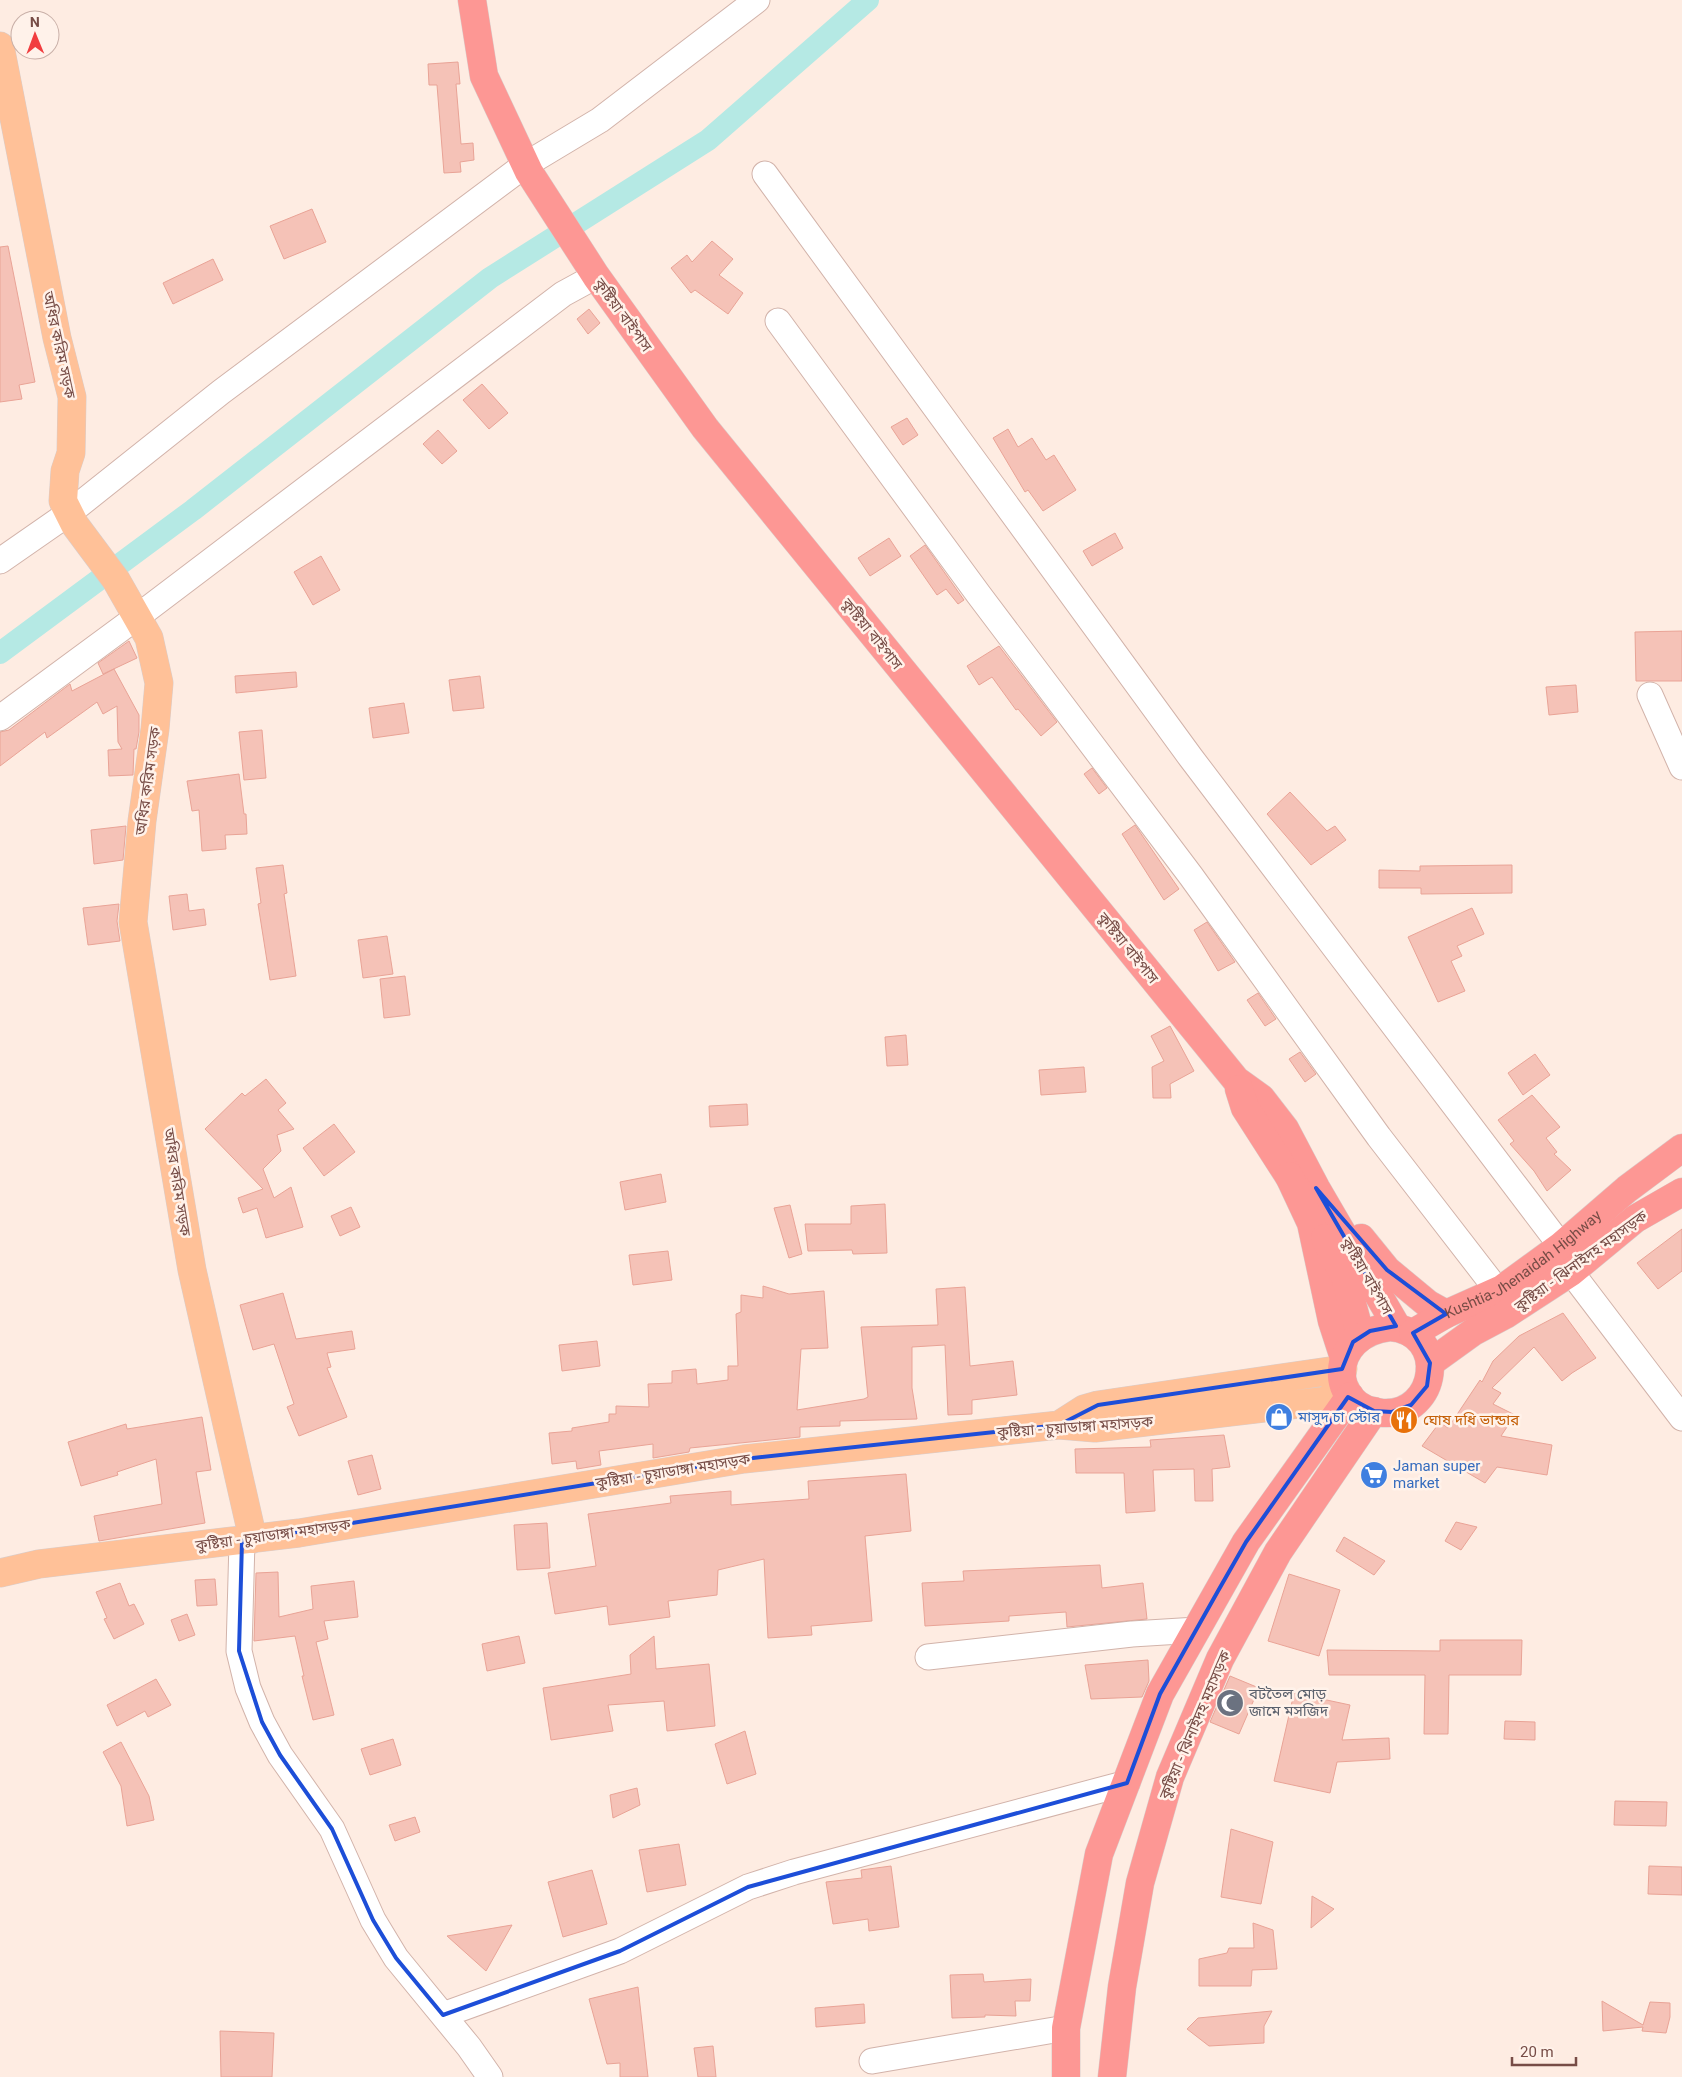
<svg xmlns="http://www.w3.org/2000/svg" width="1682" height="2077" viewBox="0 0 1682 2077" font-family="Roboto,'Noto Sans Bengali',sans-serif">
<rect width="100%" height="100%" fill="#feece2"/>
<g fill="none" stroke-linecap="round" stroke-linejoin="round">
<!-- canal -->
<path stroke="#b5e9e4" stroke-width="22" d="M 0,653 L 193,510 L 490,278 L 708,140 L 868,0"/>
</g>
<!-- building -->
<path fill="#f5c2b7" stroke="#e9a396" d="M 458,62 L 460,84 L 456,84 L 461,144 L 473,143 L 474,160 L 460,162 L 461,172 L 444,173 L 437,85 L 429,85 L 428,64 Z
M 312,209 L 326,242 L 284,259 L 270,226 Z
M 712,241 L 733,259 L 719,275 L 743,293 L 728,314 L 695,290 L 691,293 L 671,268 L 687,255 L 692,262 Z
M 8,246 L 35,382 L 19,385 L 22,399 L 0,402 L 0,247 Z
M 213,259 L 223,280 L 173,304 L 163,283 Z
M 589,309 L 600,323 L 588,334 L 577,319 Z
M 482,384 L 508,413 L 489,429 L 463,400 Z
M 907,418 L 918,435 L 903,445 L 891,427 Z
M 1008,429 L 1018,447 L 1032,438 L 1046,460 L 1054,455 L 1076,490 L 1043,511 L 1028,490 L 1025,492 L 993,438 Z
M 438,430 L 457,451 L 442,464 L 423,444 Z
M 1115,533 L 1123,548 L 1092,566 L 1083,551 Z
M 889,538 L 901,556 L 870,576 L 858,558 Z
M 925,545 L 964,600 L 958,604 L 946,589 L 937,595 L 910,556 Z
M 321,556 L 340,590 L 313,605 L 294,572 Z
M 1682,631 L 1682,681 L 1636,681 L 1635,632 Z
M 129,641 L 137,658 L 103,674 L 98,663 Z
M 999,646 L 1057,722 L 1041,736 L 1018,709 L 1016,710 L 992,677 L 979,685 L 967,666 Z
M 114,669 L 139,715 L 139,732 L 136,749 L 134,749 L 133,775 L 109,776 L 108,750 L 122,749 L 118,742 L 117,706 L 103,714 L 97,702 L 47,738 L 45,732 L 0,766 L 0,732 L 9,730 L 70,684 L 72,691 Z
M 296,672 L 297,687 L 236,693 L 235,676 Z
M 480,676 L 484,708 L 453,711 L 449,680 Z
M 1576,685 L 1578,712 L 1549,715 L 1546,687 Z
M 404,703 L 409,733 L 373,738 L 369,708 Z
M 262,730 L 266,778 L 244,780 L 239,732 Z
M 1092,768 L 1107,788 L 1099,794 L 1084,774 Z
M 239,774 L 244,814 L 246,814 L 247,834 L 225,835 L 226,849 L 202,851 L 199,810 L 192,811 L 187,781 Z
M 1290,792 L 1327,831 L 1335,826 L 1346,840 L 1311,865 L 1267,814 Z
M 1135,825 L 1179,889 L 1164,900 L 1122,834 Z
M 126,826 L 123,860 L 94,864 L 91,830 Z
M 283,865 L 287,893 L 284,894 L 296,976 L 270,980 L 258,904 L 261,903 L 256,868 Z
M 1512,865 L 1512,893 L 1421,894 L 1421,888 L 1379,888 L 1379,870 L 1420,871 L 1420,866 Z
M 187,894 L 189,911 L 204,909 L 206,925 L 173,930 L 169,896 Z
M 119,904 L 117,921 L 120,941 L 88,945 L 83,908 Z
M 1472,908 L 1484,934 L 1457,946 L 1462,956 L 1451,961 L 1465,991 L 1438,1002 L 1408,937 Z
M 1207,922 L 1235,962 L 1218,971 L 1194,930 Z
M 387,936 L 393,974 L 363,978 L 358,940 Z
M 405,976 L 410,1015 L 384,1018 L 380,979 Z
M 1258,993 L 1276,1019 L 1265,1026 L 1247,1000 Z
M 1170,1026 L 1194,1071 L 1170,1084 L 1171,1098 L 1153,1098 L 1152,1067 L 1164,1061 L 1151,1036 Z
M 906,1035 L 908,1065 L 887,1066 L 885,1037 Z
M 1300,1052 L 1316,1074 L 1305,1082 L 1289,1059 Z
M 1535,1054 L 1550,1075 L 1523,1095 L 1508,1073 Z
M 1084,1067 L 1086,1092 L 1041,1095 L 1039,1070 Z
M 266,1079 L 286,1103 L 278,1110 L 294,1129 L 277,1135 L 281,1151 L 263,1169 L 274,1198 L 291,1187 L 303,1227 L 266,1238 L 257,1208 L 243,1213 L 238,1198 L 263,1189 L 205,1129 L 242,1093 L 245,1096 Z
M 1532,1095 L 1560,1127 L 1546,1138 L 1557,1152 L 1554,1154 L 1571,1170 L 1547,1191 L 1534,1171 L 1510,1144 L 1514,1141 L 1498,1120 Z
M 747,1104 L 748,1125 L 710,1127 L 709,1106 Z
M 334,1124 L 355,1152 L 324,1176 L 303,1148 Z
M 661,1174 L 666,1202 L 625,1210 L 620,1182 Z
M 885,1204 L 887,1253 L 853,1254 L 852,1250 L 808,1251 L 805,1224 L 851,1224 L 851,1206 Z
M 790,1205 L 802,1254 L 789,1258 L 774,1208 Z
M 351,1207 L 360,1227 L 340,1236 L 331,1216 Z
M 1682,1229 L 1682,1271 L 1658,1289 L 1637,1263 Z
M 668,1251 L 672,1280 L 633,1285 L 629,1255 Z
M 763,1286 L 789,1294 L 824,1291 L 828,1348 L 801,1349 L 797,1410 L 864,1399 L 868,1397 L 861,1327 L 938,1325 L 936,1289 L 965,1287 L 970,1366 L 1013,1361 L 1017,1395 L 972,1400 L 972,1414 L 948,1415 L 945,1345 L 912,1347 L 912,1388 L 917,1419 L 840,1421 L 840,1426 L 800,1427 L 800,1437 L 690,1448 L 689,1452 L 653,1458 L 653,1444 L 599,1451 L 601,1465 L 577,1469 L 576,1461 L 552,1464 L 549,1433 L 572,1431 L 572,1428 L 609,1422 L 609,1414 L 616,1414 L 616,1406 L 649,1407 L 648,1384 L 672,1383 L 672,1371 L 696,1369 L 697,1384 L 728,1380 L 728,1366 L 738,1366 L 736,1314 L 741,1312 L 741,1295 L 763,1298 Z
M 283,1293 L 296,1339 L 352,1331 L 355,1349 L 327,1353 L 331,1367 L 327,1368 L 347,1417 L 299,1436 L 287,1407 L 294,1404 L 274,1344 L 253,1350 L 240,1305 Z
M 1563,1313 L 1596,1358 L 1572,1373 L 1562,1381 L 1534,1347 L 1492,1388 L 1501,1393 L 1493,1404 L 1515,1415 L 1501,1436 L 1552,1445 L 1547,1475 L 1497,1467 L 1485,1483 L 1422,1446 L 1440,1422 L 1448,1428 L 1480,1380 L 1482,1382 L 1493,1361 L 1519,1336 Z
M 597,1341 L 600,1366 L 562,1371 L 559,1345 Z
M 202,1417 L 211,1470 L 196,1472 L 205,1523 L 99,1541 L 94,1516 L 162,1504 L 156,1459 L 117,1472 L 118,1475 L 81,1486 L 68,1442 L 126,1424 L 127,1429 Z
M 1224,1435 L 1230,1467 L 1212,1469 L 1213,1501 L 1195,1501 L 1194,1469 L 1153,1470 L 1155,1511 L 1126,1513 L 1124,1473 L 1076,1473 L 1075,1449 L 1151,1447 L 1150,1440 Z
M 372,1455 L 381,1489 L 358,1495 L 348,1461 Z
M 906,1474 L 911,1531 L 865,1536 L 872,1621 L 811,1626 L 812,1635 L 768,1638 L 764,1559 L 718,1570 L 717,1595 L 668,1601 L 670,1617 L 609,1625 L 607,1606 L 555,1614 L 548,1573 L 596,1566 L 588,1514 L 671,1503 L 670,1496 L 731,1491 L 731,1505 L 809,1499 L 808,1481 Z
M 1456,1522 L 1477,1527 L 1461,1550 L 1445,1541 Z
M 547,1523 L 550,1568 L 517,1570 L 514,1525 Z
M 1344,1537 L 1385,1561 L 1374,1575 L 1336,1551 Z
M 1100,1565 L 1102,1588 L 1143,1583 L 1147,1619 L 1067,1627 L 1066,1612 L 1009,1616 L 1009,1621 L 925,1626 L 922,1583 L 964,1581 L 963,1571 Z
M 278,1572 L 279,1617 L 313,1609 L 311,1586 L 354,1581 L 358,1617 L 324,1621 L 328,1639 L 316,1642 L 334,1715 L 313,1720 L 302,1676 L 304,1676 L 295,1636 L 254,1641 L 256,1573 Z
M 1289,1574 L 1340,1590 L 1319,1656 L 1268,1641 Z
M 215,1579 L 217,1605 L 197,1606 L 195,1580 Z
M 120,1583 L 129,1606 L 134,1604 L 144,1624 L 114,1639 L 104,1619 L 107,1618 L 96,1592 Z
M 187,1614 L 195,1635 L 179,1641 L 171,1620 Z
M 519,1636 L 525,1663 L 487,1671 L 482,1644 Z
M 654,1636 L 656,1669 L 709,1664 L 715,1726 L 667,1731 L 664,1701 L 608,1705 L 613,1731 L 551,1740 L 543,1688 L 631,1674 L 630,1655 Z
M 1440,1640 L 1522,1640 L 1521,1675 L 1449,1675 L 1448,1734 L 1424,1734 L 1425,1675 L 1329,1675 L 1327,1650 L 1440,1651 Z
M 1148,1660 L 1149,1681 L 1142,1697 L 1091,1699 L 1085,1665 Z
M 1230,1676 L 1259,1688 L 1239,1734 L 1210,1722 Z
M 156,1679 L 171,1705 L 148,1717 L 145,1711 L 117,1726 L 107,1705 Z
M 1294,1693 L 1350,1705 L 1342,1740 L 1389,1738 L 1390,1759 L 1337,1762 L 1330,1793 L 1274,1781 Z
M 1505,1721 L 1535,1722 L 1535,1740 L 1504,1739 Z
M 745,1731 L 756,1774 L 727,1784 L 715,1744 Z
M 393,1739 L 401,1765 L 370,1775 L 361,1749 Z
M 121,1742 L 149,1796 L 154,1820 L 127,1826 L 121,1786 L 103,1752 Z
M 637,1788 L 640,1805 L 613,1818 L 610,1795 Z
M 1615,1801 L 1667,1802 L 1666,1826 L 1614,1825 Z
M 415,1817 L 420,1832 L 395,1841 L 389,1825 Z
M 1231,1829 L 1273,1842 L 1261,1904 L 1221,1897 Z
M 679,1844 L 686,1885 L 647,1892 L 639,1850 Z
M 891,1866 L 899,1927 L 869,1931 L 868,1919 L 833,1924 L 826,1882 L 862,1878 L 861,1870 Z
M 1649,1866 L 1682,1867 L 1682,1895 L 1648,1894 Z
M 592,1870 L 607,1924 L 563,1937 L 548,1882 Z
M 1312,1896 L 1334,1909 L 1311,1928 Z
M 1253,1923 L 1273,1930 L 1277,1969 L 1252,1970 L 1251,1986 L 1199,1986 L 1199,1959 L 1227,1953 L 1229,1948 L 1254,1948 Z
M 512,1925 L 486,1971 L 447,1936 Z
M 983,1974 L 984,1982 L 1031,1979 L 1030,2001 L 1015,2001 L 1016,2016 L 985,2015 L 985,2017 L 952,2018 L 950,1975 Z
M 638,1987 L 648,2077 L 620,2077 L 620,2063 L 607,2064 L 589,1999 Z
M 1602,2001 L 1643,2025 L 1650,2002 L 1670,2003 L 1670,2017 L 1666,2033 L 1642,2031 L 1643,2027 L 1603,2031 Z
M 864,2004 L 865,2023 L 816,2027 L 815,2008 Z
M 1272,2011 L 1264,2026 L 1264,2043 L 1209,2046 L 1187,2029 L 1198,2018 Z
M 220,2031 L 274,2033 L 272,2077 L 221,2077 Z
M 713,2046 L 716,2077 L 698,2077 L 694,2048 Z"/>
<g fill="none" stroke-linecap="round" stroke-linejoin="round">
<!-- minor casing -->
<g stroke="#d2b3aa" stroke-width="27">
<path id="minor" d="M 765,174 L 1191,758 L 1561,1246
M 778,321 L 979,595 L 1191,876 L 1379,1137 L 1498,1291
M 0,561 L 69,513 L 221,392 L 525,165 L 600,120 L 757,0
M 1650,695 L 1682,767
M 0,718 L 137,617 L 563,294 L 596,276
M 1571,1272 L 1682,1418
M 242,1541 L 239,1651 L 248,1688 L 262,1722 L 280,1755 L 332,1829 L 373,1920 L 396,1958 L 469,2047 L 490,2077
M 928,1657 L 1132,1634 L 1197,1630
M 443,2015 L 620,1951 L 748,1887 L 794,1872 L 1127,1783
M 872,2061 L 1066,2028"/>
</g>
<!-- major casing -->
<g stroke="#d9cdcb" stroke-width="29">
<path id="major" d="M 0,46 L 57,338 L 72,397 L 71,453 L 65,471 L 63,501 L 75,525 L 116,580 L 149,638 L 159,683 L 155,729 L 142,821 L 133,922 L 192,1270 L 253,1539
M 1059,1425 L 1084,1409 L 1098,1405 L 1343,1369
M 0,1573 L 39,1564 L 299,1533 L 744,1459 L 1059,1425 L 1095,1428 L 1324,1401 L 1346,1390"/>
</g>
<!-- highway casing -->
<g stroke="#d9cdcb" stroke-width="29">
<g id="highway">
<path d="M 472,0 L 484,76 L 529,172 L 596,276 L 705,428 L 1236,1080 L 1261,1098 L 1285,1129 L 1316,1188 L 1397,1327"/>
<path d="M 1239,1089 L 1245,1108 L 1299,1192"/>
<path d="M 1289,1176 L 1311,1223 L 1332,1321 L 1344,1358"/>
<path d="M 1325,1238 L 1345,1277 L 1361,1337"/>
<path d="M 1361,1238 L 1387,1270 L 1428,1304 L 1446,1314"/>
<path d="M 1390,1327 C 1450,1332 1438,1416 1383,1413 C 1327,1409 1327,1334 1390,1327 Z"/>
<path id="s1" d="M 1413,1333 L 1446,1314 L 1502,1289 L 1561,1246 L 1627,1189 L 1682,1148"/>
<path d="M 1430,1363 L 1473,1332 L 1505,1315 L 1571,1272 L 1635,1219 L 1682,1192"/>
<path d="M 1066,2077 L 1066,2028 L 1099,1854 L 1160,1694 L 1246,1542 L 1350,1396"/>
<path d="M 1112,2077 L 1122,1987 L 1140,1883 L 1170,1777 L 1220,1659 L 1278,1552 L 1374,1411"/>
</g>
</g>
<!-- minor -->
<use href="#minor" stroke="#fff" stroke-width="25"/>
<!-- major -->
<use href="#major" stroke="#ffc198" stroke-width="28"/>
<!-- highway -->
<use href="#highway" stroke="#fd9794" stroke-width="28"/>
</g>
<!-- marked area -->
<path fill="none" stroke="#1d4ed8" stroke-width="4" stroke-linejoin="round" d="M 1316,1188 L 1387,1270 L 1446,1314 L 1413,1333 L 1430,1363 L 1427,1386 L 1411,1405 L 1392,1412 L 1374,1411 L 1348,1397 L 1246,1542 L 1218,1591 L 1160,1694 L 1127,1783 L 748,1887 L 620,1951 L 443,2015 L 396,1958 L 373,1920 L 332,1829 L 280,1755 L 262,1722 L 239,1651 L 242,1541 L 744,1459 L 1059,1425 L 1098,1405 L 1342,1369 L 1353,1342 L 1370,1331 L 1396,1326 Z"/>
<!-- icons -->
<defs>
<g id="shop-disc" transform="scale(1.4375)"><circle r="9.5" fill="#3f7fe0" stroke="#fff2ea"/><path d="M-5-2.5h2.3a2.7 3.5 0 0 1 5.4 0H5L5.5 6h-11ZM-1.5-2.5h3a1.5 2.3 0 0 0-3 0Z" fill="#fff"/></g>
<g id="restaurant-disc" transform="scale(1.4375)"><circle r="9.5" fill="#e8710a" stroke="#fff2ea"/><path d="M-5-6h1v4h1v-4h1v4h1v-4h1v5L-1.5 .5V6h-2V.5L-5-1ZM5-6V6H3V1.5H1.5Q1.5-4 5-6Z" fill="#fff"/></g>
<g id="supermarket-disc" transform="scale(1.4375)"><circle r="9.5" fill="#3f7fe0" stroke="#fff2ea"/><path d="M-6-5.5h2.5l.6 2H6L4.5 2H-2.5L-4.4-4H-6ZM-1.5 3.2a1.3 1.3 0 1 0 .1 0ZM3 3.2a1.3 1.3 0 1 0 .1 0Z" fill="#fff"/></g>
<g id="mosque-disc" transform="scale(1.4375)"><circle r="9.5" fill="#6b7280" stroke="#fff2ea"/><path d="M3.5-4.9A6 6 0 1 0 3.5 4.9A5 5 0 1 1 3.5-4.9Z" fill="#fff"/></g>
</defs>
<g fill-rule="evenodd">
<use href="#shop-disc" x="1279" y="1417"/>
<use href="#restaurant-disc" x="1404" y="1420"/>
<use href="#supermarket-disc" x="1374" y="1475"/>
<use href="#mosque-disc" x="1230" y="1703"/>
</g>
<g text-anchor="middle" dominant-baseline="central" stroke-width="5" stroke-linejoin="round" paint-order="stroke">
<!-- street labels -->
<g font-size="15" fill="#774c46" stroke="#fff2ea">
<text transform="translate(623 315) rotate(54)">কুষ্টিয়া বাইপাস</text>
<text transform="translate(59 345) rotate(78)">অধির করিম সড়ক</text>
<text transform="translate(872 634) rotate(51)">কুষ্টিয়া বাইপাস</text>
<text transform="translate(148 781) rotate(-82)">অধির করিম সড়ক</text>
<text transform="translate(1128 948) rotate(51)">কুষ্টিয়া বাইপাস</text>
<text transform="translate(177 1182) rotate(81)">অধির করিম সড়ক</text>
<text transform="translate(1581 1261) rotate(-36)">কুষ্টিয়া - ঝিনাইদহ মহাসড়ক</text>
<text stroke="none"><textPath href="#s1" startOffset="130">Kushtia-Jhenaidah Highway</textPath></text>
<text transform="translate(1367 1276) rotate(60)">কুষ্টিয়া বাইপাস</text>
<text transform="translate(1075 1427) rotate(-4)">কুষ্টিয়া - চুয়াডাঙ্গা মহাসড়ক</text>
<text transform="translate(673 1471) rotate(-9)">কুষ্টিয়া - চুয়াডাঙ্গা মহাসড়ক</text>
<text transform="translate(273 1535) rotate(-8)">কুষ্টিয়া - চুয়াডাঙ্গা মহাসড়ক</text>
<text transform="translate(1195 1725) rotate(-67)">কুষ্টিয়া - ঝিনাইদহ মহাসড়ক</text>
</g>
<!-- shop labels -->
<g font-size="15" fill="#366cbe" stroke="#fff2ea" text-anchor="start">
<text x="1298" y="1417">মাসুদ চা স্টোর</text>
<text x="1393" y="1466">Jaman super<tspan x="1393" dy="17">market</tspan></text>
</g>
<!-- food labels -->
<g font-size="15" fill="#c56008" stroke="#fff2ea" text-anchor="start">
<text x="1423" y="1420">ঘোষ দধি ভান্ডার</text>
</g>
<!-- worship labels -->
<g font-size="15" fill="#5b616d" stroke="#fff2ea" text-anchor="start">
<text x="1249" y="1694">বটতৈল মোড়<tspan x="1249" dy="17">জামে মসজিদ</tspan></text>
</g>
</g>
<!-- north arrow -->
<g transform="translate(35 35) rotate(359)"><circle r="24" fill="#fff2ea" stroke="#c9b0a8"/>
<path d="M0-4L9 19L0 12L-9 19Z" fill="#f13d3f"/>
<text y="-8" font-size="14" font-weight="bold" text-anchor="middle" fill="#774c46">N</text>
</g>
<!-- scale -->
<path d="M1512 2057v8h64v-8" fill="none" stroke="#774c46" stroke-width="2.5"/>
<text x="1520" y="2057" font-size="15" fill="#774c46" stroke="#fff2ea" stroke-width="4" paint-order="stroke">20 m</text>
</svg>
